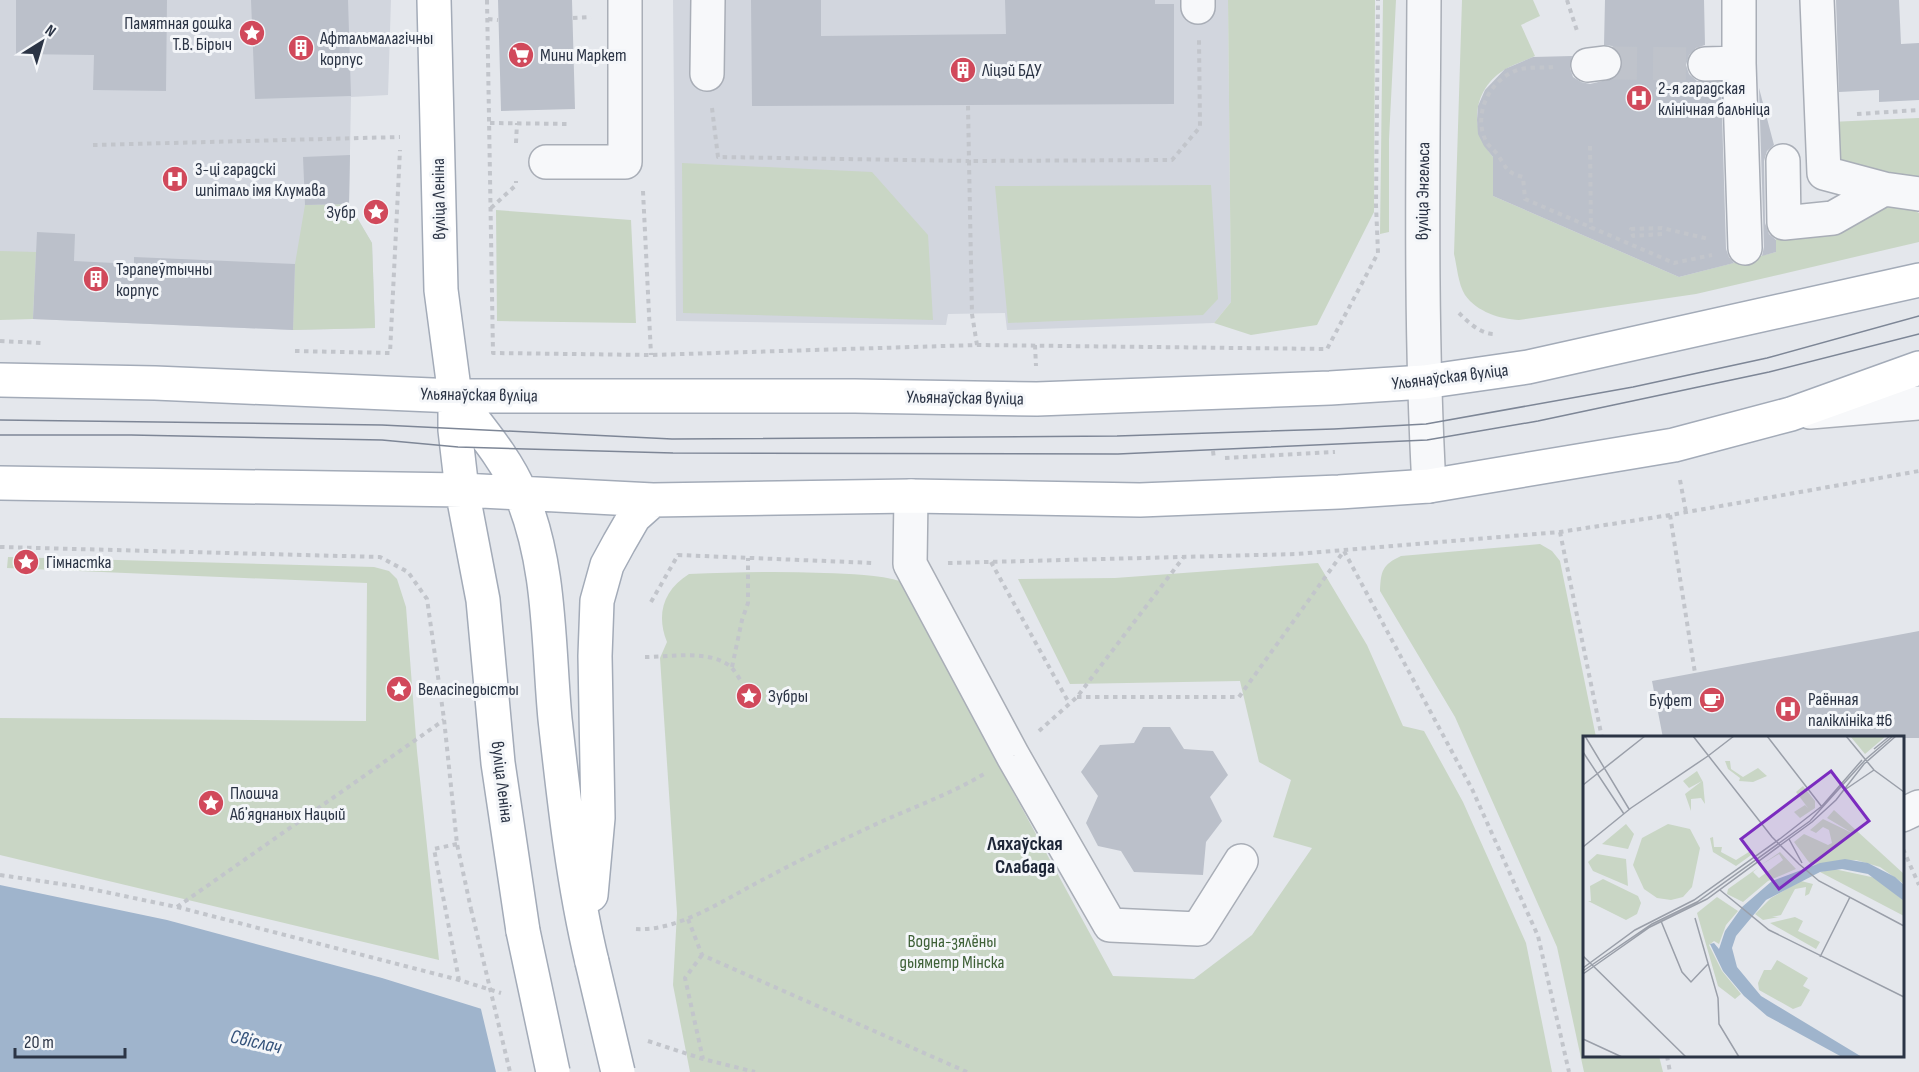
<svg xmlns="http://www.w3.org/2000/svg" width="1919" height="1072" viewBox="0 0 1919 1072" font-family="'Sofia Sans Condensed',sans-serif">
<rect width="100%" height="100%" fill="#e4e7ec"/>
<!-- built -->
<path fill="#d2d6de" d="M 0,0 L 391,0 L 388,95 L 351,97 L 349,204 L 372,243 L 375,328 L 293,330 L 33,319 L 34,295 L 0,293 Z
M 673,0 L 1228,0 L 1231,302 L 1214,323 L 1007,330 L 1005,313 L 948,314 L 946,325 L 676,321 Z"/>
<!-- green -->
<path fill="#c9d6c5" d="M 1228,0 L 1375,0 L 1374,212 L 1317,325 L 1251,335 L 1214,323 L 1231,302 Z
M 1383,0 L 1396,0 L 1389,139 L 1389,232 L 1380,234 Z
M 1462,0 L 1533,0 L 1540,16 L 1521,25 L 1535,56 C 1525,61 1514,64 1504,70 C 1472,90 1469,130 1493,157 L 1493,196 L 1679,277 L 1776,252 L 1776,235 L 1877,203 L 1908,207 L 1919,213 L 1919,242 L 1696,294 L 1519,320 C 1500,319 1477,312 1465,295 C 1458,284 1457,266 1454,254 Z
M 1919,118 L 1919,178 L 1853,171 L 1837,156 L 1830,122 Z
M 682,163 L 872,172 L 928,235 L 933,320 L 683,313 Z
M 1211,185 L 1218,299 L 1203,315 L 1008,323 L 995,186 Z
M 349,204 L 372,243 L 375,328 L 293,330 L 295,264 L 305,205 Z
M 496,210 L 631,220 L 636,323 L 497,321 Z
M 0,251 L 36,252 L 33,319 L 0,320 Z
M 1540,544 L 1552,551 L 1560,561 L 1596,737 L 1584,738 L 1584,1056 L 1659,1056 L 1663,1072 L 1584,1072 L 1557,947 L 1455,717 L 1380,591 C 1381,571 1382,565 1401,556 Z
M 8,557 L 374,567 L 389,571 L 397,579 L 406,607 L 417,751 L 439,960 L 0,855 L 0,718 L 366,721 L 367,583 L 7,568 Z
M 1318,563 L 1367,645 L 1403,726 L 1424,731 L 1463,802 L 1526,943 L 1552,1072 L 690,1072 L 673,985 L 677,913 L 660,658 L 667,642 C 656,615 663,590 689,574 C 734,572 779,571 824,573 C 851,574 877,574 903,582 L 1012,790 L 1113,976 L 1194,979 L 1252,935 L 1312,848 L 1273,837 L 1291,780 L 1259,762 L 1240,681 L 1070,684 L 1018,579 L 1115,578 Z"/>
<!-- water -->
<path fill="#9fb4cc" d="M 0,885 L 167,920 L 382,978 L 485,1010 L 661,1072 L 0,1072 Z"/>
<!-- pier -->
<path fill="#e4e7ec" d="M 480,1005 L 578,1042 L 662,1069 L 664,1072 L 496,1072 Z"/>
<!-- building -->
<path fill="#bbc0ca" d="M 16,0 L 167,0 L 166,91 L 93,90 L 94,55 L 16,54 Z
M 251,0 L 348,0 L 351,96 L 255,99 Z
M 498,0 L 572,0 L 575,109 L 501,111 Z
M 751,0 L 821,0 L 821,36 L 1006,34 L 1005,0 L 1155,0 L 1155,4 L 1174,4 L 1174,104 L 752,106 Z
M 1605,0 L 1704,0 L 1705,45 L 1696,48 L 1689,55 L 1686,65 L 1689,74 L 1697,81 L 1721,82 L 1726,249 L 1729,257 L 1734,263 L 1679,277 L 1493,196 L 1493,157 L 1484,146 L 1478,134 L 1477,120 L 1478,106 L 1485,90 L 1505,69 L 1533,57 L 1572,56 L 1570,68 L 1573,77 L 1581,82 L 1590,84 L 1615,78 L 1621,71 L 1622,60 L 1619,51 L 1612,46 L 1604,45 Z
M 1836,0 L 1899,0 L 1901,44 L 1919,43 L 1919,100 L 1879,102 L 1879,90 L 1839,92 Z
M 1759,88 L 1774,145 L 1767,151 L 1764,161 L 1765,223 L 1769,234 L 1776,240 L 1776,252 L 1762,256 L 1764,247 Z
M 350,155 L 349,204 L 305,205 L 303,157 Z
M 37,232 L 75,234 L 74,261 L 134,264 L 134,257 L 295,264 L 293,330 L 33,319 Z
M 1919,631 L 1919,738 L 1663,738 L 1652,681 Z
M 1143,727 L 1170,727 L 1184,749 L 1213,751 L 1228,775 L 1210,797 L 1222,821 L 1206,842 L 1203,875 L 1134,872 L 1121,851 L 1098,846 L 1086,823 L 1098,796 L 1081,772 L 1100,745 L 1134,743 Z"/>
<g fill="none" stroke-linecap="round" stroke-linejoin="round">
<!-- minor-tunnel -->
<path stroke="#bfc3cb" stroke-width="33" stroke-dasharray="33 16" stroke-linecap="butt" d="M 1604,63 L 1705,64"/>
<!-- minor casing -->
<g stroke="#a9aeb7" stroke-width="36">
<path id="minor" d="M 1198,0 L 1198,7
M 1424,0 C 1423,162 1420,324 1429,486
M 1739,0 L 1739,63 L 1745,248
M 1817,0 L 1824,173 L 1884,189 L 1919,194
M 1705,64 L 1739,63
M 1588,65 L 1604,63
M 707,74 L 708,0
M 1783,161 L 1784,223 L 1833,218 L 1884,189
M 546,162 L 625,162 L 625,0
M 1810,412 L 1919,403
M 911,496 L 910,564 L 1013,756 L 1110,925 L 1198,929 L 1241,861
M 1902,815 L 1919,807"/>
</g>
<!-- major casing -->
<g stroke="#a3abb8" stroke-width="36">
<path id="major" d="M 434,0 L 441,290 L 455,396 L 455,430 L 462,490 L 483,600 L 498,763 L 523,931
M 0,380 L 155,383 L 455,396 L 855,396 L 1037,399 L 1330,388 L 1424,382 L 1528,367 L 1919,280
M 455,396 C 479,428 506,458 521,494 C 551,565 548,644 555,719 C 564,800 573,883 592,962
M 0,483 L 462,490 L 653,500 L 911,496 L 1140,500 L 1339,492 L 1429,486 L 1674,445 L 1791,414 L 1919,368
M 591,895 L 598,818 L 595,656 L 597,601 L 607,565 L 619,543 L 634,517 L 653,500"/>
</g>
<!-- path -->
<path stroke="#c2c5cb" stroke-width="4" stroke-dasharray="4.5 4.5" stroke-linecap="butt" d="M 487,0 L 493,353 L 651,355 L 977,345 L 1327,349 L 1378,253 L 1376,205 L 1378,0
M 1567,0 L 1578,34
M 573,18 L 591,17
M 488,19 L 498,20
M 1553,67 C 1543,68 1531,67 1521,69 C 1490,77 1471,115 1487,143 C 1490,147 1494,150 1497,154 C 1507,167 1504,172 1523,177 L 1525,199 L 1674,263 L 1712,255
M 712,108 L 718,157 L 969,161 L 968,105
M 1857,114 L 1919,110
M 490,123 L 570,124
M 516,143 L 517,123
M 93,145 L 400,137
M 1590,146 L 1591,229
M 643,191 L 651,355
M 491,208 L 516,185 L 516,181
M 1662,234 L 1633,236 L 1631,229 L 1662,228 L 1709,239
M 1459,313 C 1468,322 1479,333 1493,334
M 0,341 L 41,343
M 977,345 L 972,314 L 969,161 L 1172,160 L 1200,127 L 1199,40
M 1035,345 L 1036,366
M 295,351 L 390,353 L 400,150
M 1213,451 L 1214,459
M 1225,458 L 1335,452
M 1680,480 L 1686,512
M 1670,515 L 1695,673
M 1560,532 L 1602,738
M 0,547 L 380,557 L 408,572 L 427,599 L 444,719 L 457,844 L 471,909
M 991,562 L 1069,703
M 948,563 L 1297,554 L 1560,532 L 1670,515 L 1919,471
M 651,602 L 678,555 L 874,563
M 645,657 C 671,657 709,649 731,667 C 735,671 739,678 742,683
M 732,667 L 742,620 L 748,603 L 748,558
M 1077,697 L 1239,697 L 1344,551 L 1472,789 L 1538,936 L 1569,1072
M 1039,731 L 1077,697 L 1183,558
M 457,844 L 434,849 L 459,980
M 1903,849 L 1919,885
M 0,875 L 81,887 L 177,907 L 459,980 L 501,993
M 177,907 L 444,720
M 688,919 L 702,955 L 967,1072
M 636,929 C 680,932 731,895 770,876 C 803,858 838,842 872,826 C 910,808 947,796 984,774
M 702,955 L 685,978 L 703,1059
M 648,1041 L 703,1059 L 755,1072
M 1667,1056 L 1670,1072"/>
<!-- minor -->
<use href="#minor" stroke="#f7f8fa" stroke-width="33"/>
<!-- major -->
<use href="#major" stroke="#fff" stroke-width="33"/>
<!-- tram -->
<path stroke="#7d8696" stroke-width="1.5" d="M 0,420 L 382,425 L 672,439 L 1117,436 L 1334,429 L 1426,424 L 1633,387 L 1767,358 L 1919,316
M 0,435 L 131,435 L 382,440 L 458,447 L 673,453 L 1118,454 L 1427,440 L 1538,421 L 1769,372 L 1919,334"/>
<!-- major-bridge casing -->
<g stroke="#a3abb8" stroke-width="36" stroke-linecap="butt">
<path id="major-bridge" d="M 523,931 L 553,1072
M 592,962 L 618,1072"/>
</g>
<!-- path-bridge -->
<path stroke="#c2c5cb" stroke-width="4" stroke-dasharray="4.5 4.5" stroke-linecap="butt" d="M 471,909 L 510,1072"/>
<!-- major-bridge -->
<use href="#major-bridge" stroke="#fff" stroke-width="33"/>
</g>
<!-- icons -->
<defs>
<g id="sight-disc" transform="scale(1.35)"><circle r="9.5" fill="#d1495b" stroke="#f4f6f9"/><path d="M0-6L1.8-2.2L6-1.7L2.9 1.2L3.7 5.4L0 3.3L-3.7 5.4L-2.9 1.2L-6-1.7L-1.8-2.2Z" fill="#fff"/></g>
<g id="building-disc" transform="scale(1.35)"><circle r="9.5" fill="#d1495b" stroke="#f4f6f9"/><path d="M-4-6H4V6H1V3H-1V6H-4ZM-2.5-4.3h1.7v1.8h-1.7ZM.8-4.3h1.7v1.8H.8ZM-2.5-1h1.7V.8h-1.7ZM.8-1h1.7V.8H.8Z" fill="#fff"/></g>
<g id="supermarket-disc" transform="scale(1.35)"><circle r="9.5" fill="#d1495b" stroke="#f4f6f9"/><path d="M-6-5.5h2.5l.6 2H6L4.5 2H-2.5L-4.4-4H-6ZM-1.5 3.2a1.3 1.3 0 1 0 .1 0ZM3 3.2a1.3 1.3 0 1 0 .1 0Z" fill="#fff"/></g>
<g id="hospital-disc" transform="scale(1.35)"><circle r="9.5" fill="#d1495b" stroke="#f4f6f9"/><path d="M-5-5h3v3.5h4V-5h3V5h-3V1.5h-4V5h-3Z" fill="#fff"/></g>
<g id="cafe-disc" transform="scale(1.35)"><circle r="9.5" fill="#d1495b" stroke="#f4f6f9"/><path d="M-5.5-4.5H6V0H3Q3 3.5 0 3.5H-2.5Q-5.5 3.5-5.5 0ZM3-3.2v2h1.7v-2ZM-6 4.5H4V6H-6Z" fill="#fff"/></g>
</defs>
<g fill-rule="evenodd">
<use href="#sight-disc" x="252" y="33"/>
<use href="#building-disc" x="301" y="48"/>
<use href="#supermarket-disc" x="521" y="55"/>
<use href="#building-disc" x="963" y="70"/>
<use href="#hospital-disc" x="1639" y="98"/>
<use href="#hospital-disc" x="175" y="179"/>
<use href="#sight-disc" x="376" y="212"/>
<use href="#building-disc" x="96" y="279"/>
<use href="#sight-disc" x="26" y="562"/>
<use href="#sight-disc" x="399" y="689"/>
<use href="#sight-disc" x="749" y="696"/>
<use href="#cafe-disc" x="1712" y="700"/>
<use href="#hospital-disc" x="1788" y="709"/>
<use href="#sight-disc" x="211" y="803"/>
</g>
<g text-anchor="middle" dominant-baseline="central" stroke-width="6" stroke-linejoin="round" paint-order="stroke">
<!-- poi labels -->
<g font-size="18" fill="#2b3445" stroke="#f4f6f9" text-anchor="start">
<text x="232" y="23" text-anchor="end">Памятная дошка<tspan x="232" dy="21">Т.В. Бірыч</tspan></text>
<text x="320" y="38">Афтальмалагічны<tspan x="320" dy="21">корпус</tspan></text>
<text x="540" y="55">Мини Маркет</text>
<text x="982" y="70">Ліцэй БДУ</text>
<text x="1658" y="88">2-я гарадская<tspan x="1658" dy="21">клінічная бальніца</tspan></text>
<text x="195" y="169">3-ці гарадскі<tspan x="195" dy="21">шпіталь імя Клумава</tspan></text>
<text x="356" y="212" text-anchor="end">Зубр</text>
<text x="116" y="269">Тэрапеўтычны<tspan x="116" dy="21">корпус</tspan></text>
<text x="46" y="562">Гімнастка</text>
<text x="418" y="689">Веласіпедысты</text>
<text x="768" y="696">Зубры</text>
<text x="1808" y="699">Раённая<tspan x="1808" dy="21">паліклініка #6</tspan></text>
<text x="1692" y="700" text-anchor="end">Буфет</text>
<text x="230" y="793">Плошча<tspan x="230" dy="21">Абʼяднаных Нацый</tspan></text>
</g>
<!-- street labels -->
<g font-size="18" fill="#2b3445" stroke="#f4f6f9">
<text transform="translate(1423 191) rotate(-89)">вуліца Энгельса</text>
<text transform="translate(439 199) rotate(-91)">вуліца Леніна</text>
<text transform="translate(1450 377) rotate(-7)">Ульянаўская вуліца</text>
<text transform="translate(479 395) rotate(1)">Ульянаўская вуліца</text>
<text transform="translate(965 398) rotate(1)">Ульянаўская вуліца</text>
<text transform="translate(502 782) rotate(83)">вуліца Леніна</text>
</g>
<!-- park labels -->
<g font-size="18" fill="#3f6138" stroke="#f4f6f9">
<text x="952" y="941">Водна-зялёны<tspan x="952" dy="21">дыяметр Мінска</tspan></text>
</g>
<!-- neighbourhood labels -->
<g font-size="20" font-weight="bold" fill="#1d2536" stroke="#f4f6f9">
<text x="1025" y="844">Ляхаўская<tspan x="1025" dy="23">Слабада</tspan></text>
</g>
<!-- water labels -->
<g font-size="20" font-style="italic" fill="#34527a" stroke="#f4f6f9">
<text transform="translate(256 1042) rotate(13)">Свіслач</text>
</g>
</g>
<!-- overview -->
<g transform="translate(1583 736)">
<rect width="321" height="321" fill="#e4e7ec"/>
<path d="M 267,0 L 303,0 L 282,18 ZM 142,25 L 147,25 L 148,33 L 160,41 L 175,32 L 184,40 L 170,46 L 156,45 L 157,42 L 145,33 ZM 114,35 L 120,46 L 122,68 L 118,62 L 108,63 L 108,75 L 102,58 L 119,45 L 106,52 L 100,45 ZM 220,50 L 232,65 L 232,72 L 217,82 L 211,76 L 222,69 L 225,72 L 213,56 ZM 251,74 L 321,138 L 321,148 L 297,131 L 273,124 L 229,129 L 225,125 L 211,106 L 221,98 L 245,109 L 249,107 L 246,94 L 240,91 L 233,97 L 227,94 L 240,83 L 271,98 L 244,82 ZM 43,88 L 51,98 L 45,113 L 19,108 ZM 85,88 L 107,93 L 117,112 L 109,151 L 100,161 L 88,164 L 74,162 L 61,153 L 50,129 L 59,102 ZM 130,101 L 131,111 L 139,111 L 138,116 L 153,124 L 169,114 L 171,117 L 153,130 L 130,116 L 127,102 ZM 197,116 L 213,133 L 185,145 L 160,166 L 144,158 L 145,153 L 176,131 L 170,136 L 176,142 L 200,124 L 196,118 L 178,129 ZM 14,118 L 43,123 L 45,150 L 10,135 L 5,126 ZM 251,133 L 293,142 L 321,165 L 321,180 L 237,136 ZM 20,143 L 55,160 L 58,167 L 54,178 L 43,184 L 5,165 L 8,165 L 7,150 ZM 218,145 L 230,148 L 226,158 L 222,160 L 223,151 L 212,153 L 198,179 L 189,181 L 196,181 L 180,184 L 172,178 L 188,162 ZM 134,161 L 155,175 L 143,189 L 136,208 L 131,205 L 126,209 L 139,235 L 158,258 L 152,263 L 135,250 L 114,177 ZM 212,181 L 220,185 L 215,195 L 237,206 L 233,213 L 187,187 ZM 194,224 L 225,242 L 220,250 L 227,254 L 218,270 L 210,273 L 176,254 L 175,247 L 181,234 L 188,234 Z" fill="#c9d6c5"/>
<path d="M 262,123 L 285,127 L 312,141 L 321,149 L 321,165 L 285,138 L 259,133 L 237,136 L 183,164 L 153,200 L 149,212 L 154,231 L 178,260 L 279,321 L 259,321 L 184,280 L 161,260 L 140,235 L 127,208 L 131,207 L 136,213 L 142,195 L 159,171 L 189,145 L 237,127 Z" fill="#9fb4cc"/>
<path fill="none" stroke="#9a9fa9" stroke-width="1.5" d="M 2,0 L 46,73M 110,0 L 189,101 L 216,128 L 236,145 L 321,190M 184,0 L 239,71M 263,0 L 291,34 L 321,56M 291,13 L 307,0M 0,16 L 41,78M 125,20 L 151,0M 0,49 L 62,0M 263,53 L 291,34M 206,103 L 219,127M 0,111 L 48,72 L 125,20M 137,154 L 186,194 L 321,261M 112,182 L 135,262 L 136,288 L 156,321M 78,185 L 99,236 L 108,246 L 125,228M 0,220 L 103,321M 237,221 L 267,161M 0,232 L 52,194 L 111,164 L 198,102 L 239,70 L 279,24M 0,235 L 69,188 L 114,166 L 227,85 L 283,23 L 310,0M 0,238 L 67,191 L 124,163 L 229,86 L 253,64 L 281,28 L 313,0M 0,303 L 39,321"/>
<path fill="#7b2cbf" fill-opacity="0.15" stroke="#7b2cbf" stroke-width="3" d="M 248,35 L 286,85 L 196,153 L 158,103 Z"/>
<rect width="321" height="321" fill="none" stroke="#2b3445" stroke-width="3"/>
</g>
<!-- north arrow -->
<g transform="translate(42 42) rotate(37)" stroke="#f4f6f9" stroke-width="4.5" paint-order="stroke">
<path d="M0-4.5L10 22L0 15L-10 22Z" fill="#2b3445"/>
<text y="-9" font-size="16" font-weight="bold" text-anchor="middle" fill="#2b3445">N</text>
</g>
<!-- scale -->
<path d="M15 1048v9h110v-9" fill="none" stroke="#2b3445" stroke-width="3"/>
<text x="24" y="1048" font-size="18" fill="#2b3445" stroke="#f4f6f9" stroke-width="4.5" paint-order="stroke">20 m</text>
</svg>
